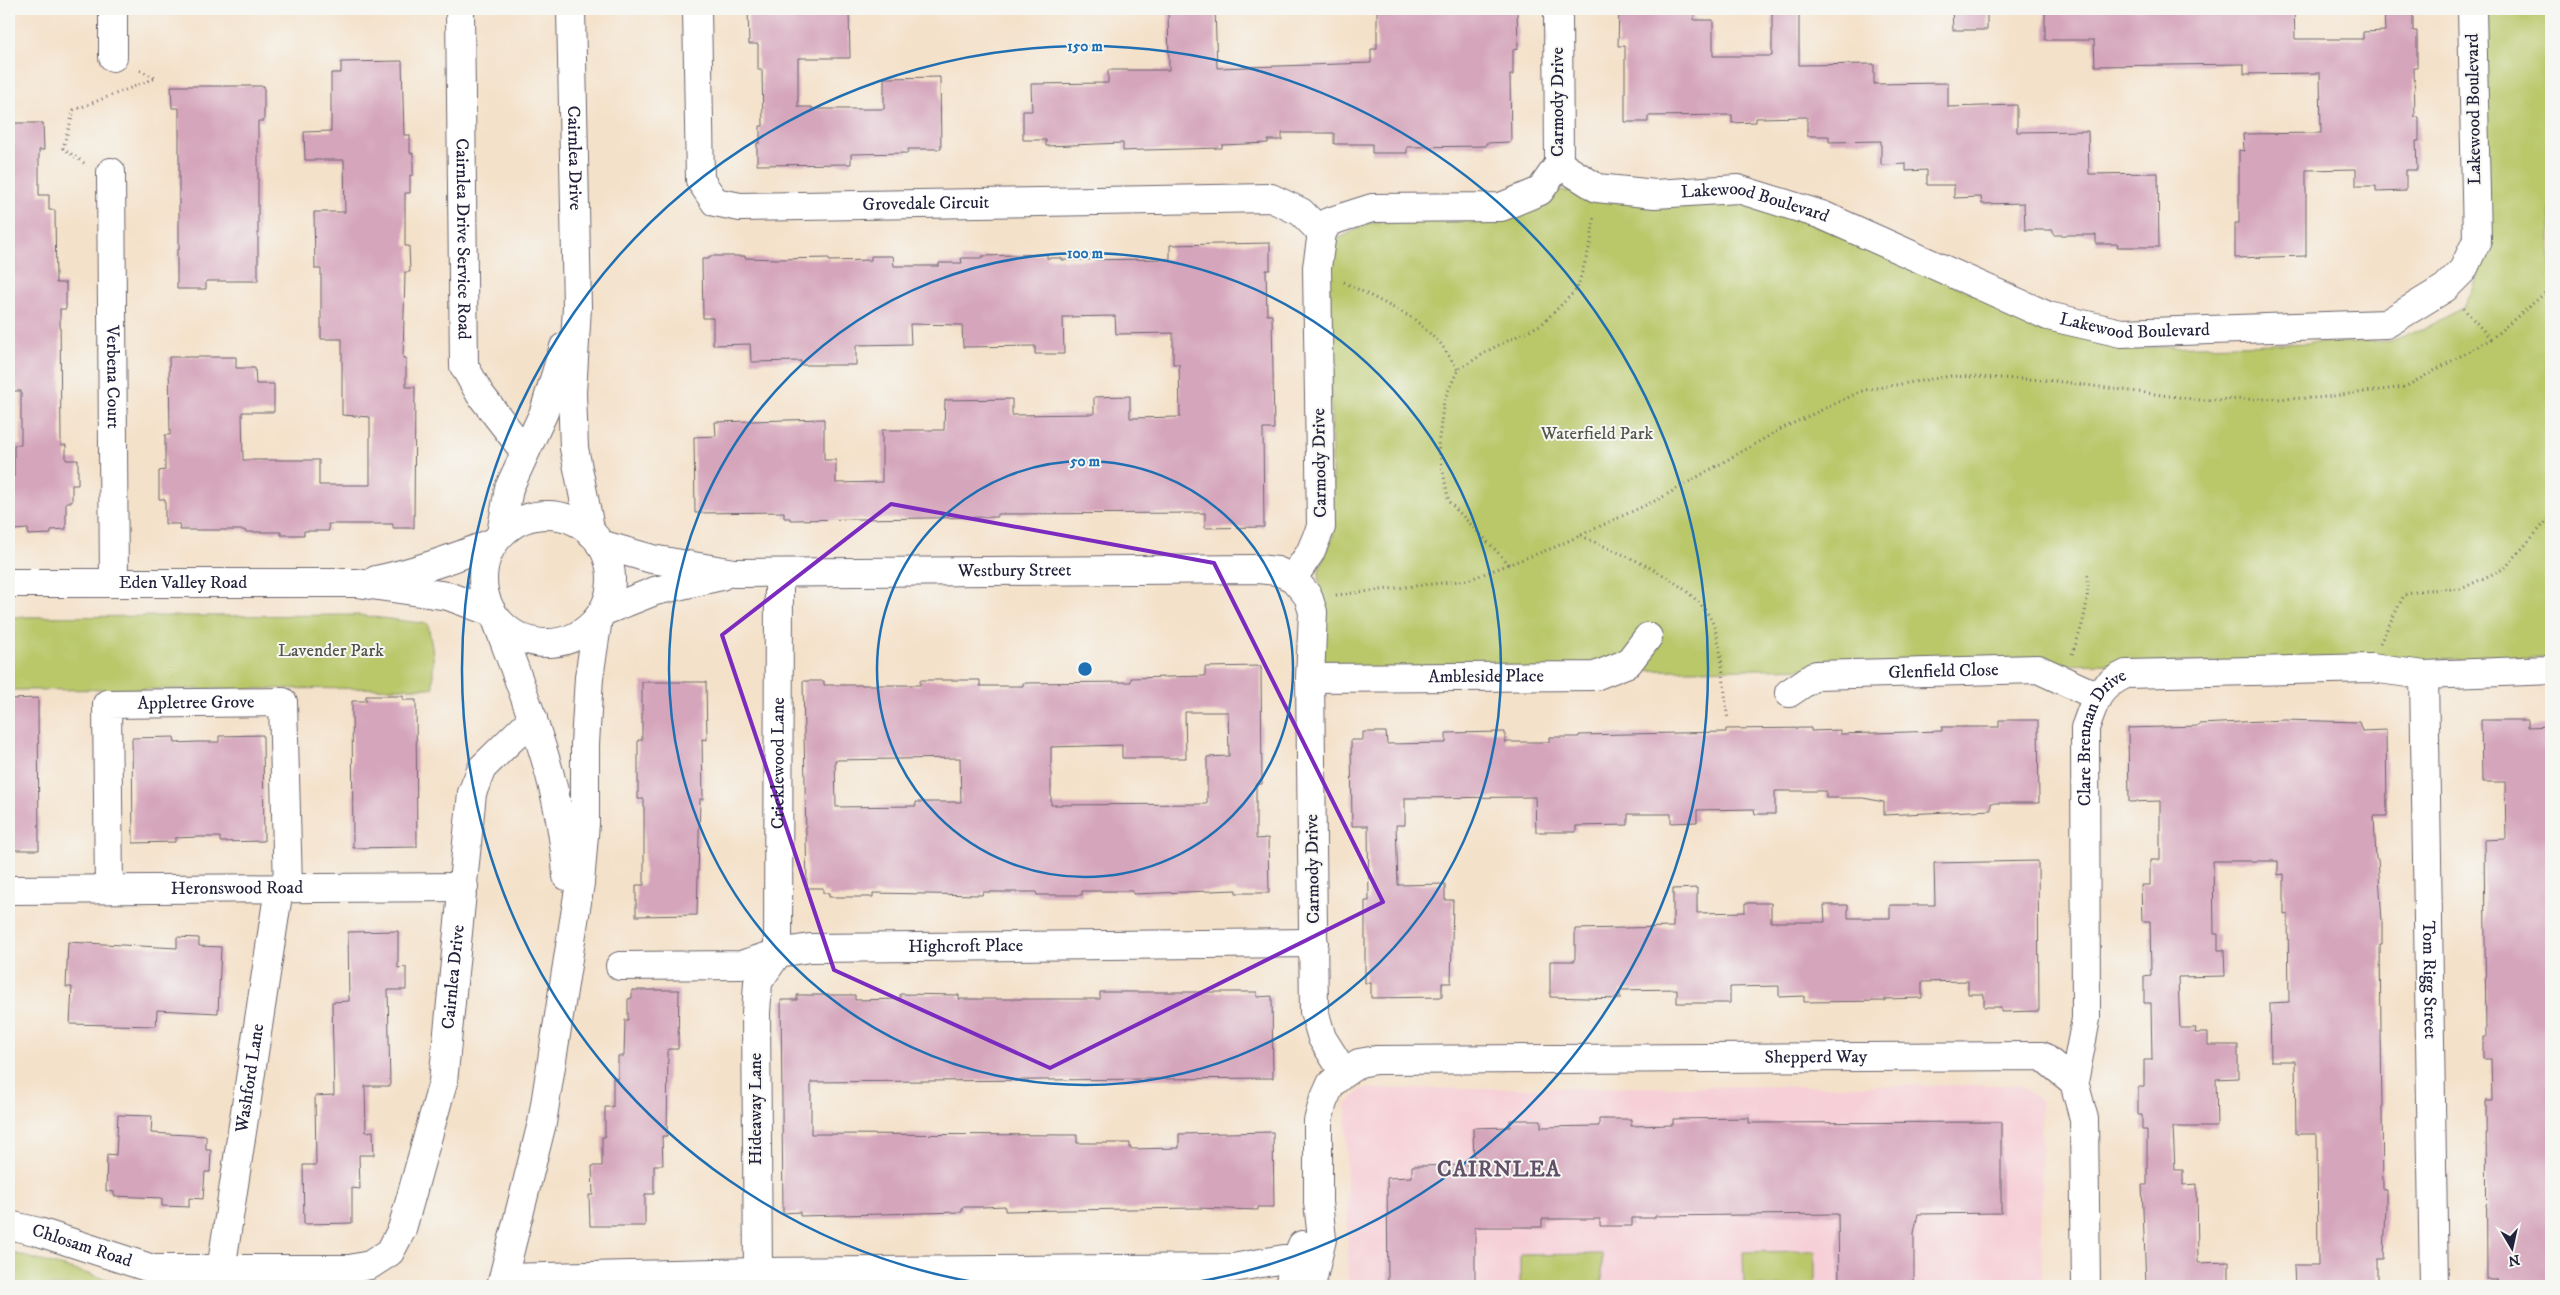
<svg xmlns="http://www.w3.org/2000/svg" width="2560" height="1295" viewBox="0 0 2560 1295" font-family="'IM FELL DW Pica',serif">
<rect width="100%" height="100%" fill="#f6f6f2"/>
<filter id="ink" filterUnits="userSpaceOnUse"><feTurbulence type="fractalNoise" baseFrequency=".02" numOctaves="2"/><feDisplacementMap in="SourceGraphic" scale="10" xChannelSelector="R" yChannelSelector="G"/><feConvolveMatrix kernelMatrix="1 2 1 2 8 2 1 2 1" color-interpolation-filters="sRGB"/></filter>
<filter id="wash" filterUnits="userSpaceOnUse"><feTurbulence type="fractalNoise" baseFrequency=".0096" numOctaves="4" result="noise"/><feDisplacementMap in="SourceGraphic" scale="20" xChannelSelector="R" yChannelSelector="G"/><feGaussianBlur stdDeviation="1.12" result="paint"/><feColorMatrix in="noise" values="0 0 0 0 0 0 0 0 0 0 0 0 0 0 0 0 0 1.4 0 .05"/><feComposite in="paint" operator="in"/></filter>
<g filter="url(#wash)">
<rect width="100%" height="100%" fill="#f4e1c9"/>
<!-- built -->
<path fill="#f6cfd7" d="M 2020,1085 L 2041,1102 L 2042,1286 L 1348,1286 L 1346,1105 L 1361,1089 Z"/>
<!-- green -->
<path fill="#bac86a" stroke="#6e7552" d="M 2485,9 L 2551,9 L 2551,658 L 1322,675 L 1319,570 L 1333,537 L 1329,254 L 1336,240 L 1369,223 L 1498,219 L 1558,190 L 1659,205 L 1733,199 L 1813,224 L 2043,324 L 2122,348 L 2390,341 L 2424,329 L 2464,307 L 2473,290 L 2488,242 Z
M 358,615 L 428,624 L 433,654 L 433,688 L 9,690 L 9,617 Z
M 1815,1251 L 1815,1286 L 1744,1286 L 1743,1252 Z
M 9,1252 L 132,1286 L 9,1286 Z
M 1602,1254 L 1602,1286 L 1520,1286 L 1520,1255 Z
M 399,1280 L 397,1286 L 280,1286 Z"/>
<g id="blocks">
<!-- building -->
<path fill="#d5a5bb" fill-rule="evenodd" d="M 748,9 L 849,9 L 850,58 L 798,58 L 798,107 L 812,107 L 812,109 L 884,109 L 884,78 L 940,77 L 941,149 L 908,149 L 908,153 L 851,154 L 851,164 L 757,165 L 757,143 L 760,143 L 760,126 L 763,126 L 762,70 L 758,70 L 758,44 L 749,44 Z
M 1168,9 L 1215,9 L 1217,68 L 1371,63 L 1371,49 L 1377,49 L 1377,9 L 1517,9 L 1518,49 L 1513,50 L 1513,75 L 1510,75 L 1511,142 L 1486,143 L 1486,146 L 1407,147 L 1407,153 L 1372,153 L 1372,144 L 1334,144 L 1334,133 L 1282,133 L 1282,140 L 1268,140 L 1268,143 L 1222,145 L 1222,148 L 1145,150 L 1123,151 L 1123,143 L 1046,146 L 1046,140 L 1023,140 L 1023,111 L 1032,111 L 1031,84 L 1108,83 L 1108,70 L 1169,70 Z
M 1619,9 L 1694,9 L 1694,20 L 1713,20 L 1713,56 L 1772,56 L 1772,9 L 1799,9 L 1799,65 L 1874,64 L 1874,84 L 1948,83 L 1948,107 L 2017,105 L 2017,132 L 2088,131 L 2089,174 L 2158,173 L 2159,247 L 2117,247 L 2118,244 L 2096,244 L 2096,235 L 2053,235 L 2053,230 L 2025,230 L 2024,203 L 1982,204 L 1981,197 L 1954,198 L 1954,185 L 1927,185 L 1927,170 L 1906,171 L 1906,164 L 1881,165 L 1881,141 L 1829,142 L 1829,136 L 1807,136 L 1807,117 L 1756,118 L 1756,122 L 1732,123 L 1732,115 L 1648,116 L 1648,122 L 1625,122 L 1625,46 L 1618,46 Z
M 1952,9 L 1987,9 L 1987,30 L 1953,30 Z
M 2045,9 L 2294,9 L 2295,39 L 2363,39 L 2363,32 L 2385,31 L 2384,9 L 2413,9 L 2413,31 L 2417,31 L 2417,68 L 2414,68 L 2415,117 L 2419,117 L 2419,141 L 2416,141 L 2417,170 L 2406,170 L 2406,191 L 2376,192 L 2376,186 L 2356,186 L 2356,169 L 2306,170 L 2306,256 L 2235,258 L 2235,223 L 2239,223 L 2239,150 L 2244,151 L 2243,134 L 2321,133 L 2320,73 L 2244,74 L 2244,64 L 2095,66 L 2094,40 L 2045,40 Z
M 402,61 L 404,135 L 410,135 L 410,153 L 413,153 L 413,175 L 410,175 L 410,193 L 405,193 L 405,246 L 409,246 L 410,272 L 405,272 L 403,358 L 406,358 L 406,387 L 415,387 L 414,528 L 393,528 L 393,524 L 328,524 L 329,531 L 304,531 L 304,535 L 281,535 L 281,532 L 245,532 L 245,530 L 179,530 L 180,524 L 165,524 L 165,499 L 159,499 L 159,471 L 165,470 L 165,435 L 170,435 L 169,357 L 236,357 L 236,368 L 255,368 L 256,384 L 274,384 L 274,412 L 242,412 L 243,460 L 319,460 L 319,485 L 370,485 L 370,417 L 342,415 L 342,339 L 321,339 L 321,269 L 315,269 L 314,212 L 345,212 L 344,160 L 305,160 L 304,132 L 331,131 L 331,73 L 341,73 L 341,62 Z
M 171,86 L 264,86 L 264,121 L 258,121 L 258,281 L 206,281 L 206,289 L 177,289 L 177,250 L 179,250 L 179,108 L 172,108 Z
M 9,123 L 43,123 L 44,150 L 39,150 L 39,195 L 49,195 L 49,210 L 55,210 L 56,283 L 66,283 L 66,309 L 60,309 L 61,445 L 66,445 L 66,460 L 78,460 L 78,485 L 72,485 L 72,502 L 66,502 L 66,529 L 51,530 L 51,534 L 28,535 L 28,529 L 14,530 L 14,522 L 9,522 L 9,477 L 14,477 L 14,445 L 21,445 L 21,391 L 9,391 Z
M 1270,243 L 1270,270 L 1266,270 L 1267,315 L 1272,315 L 1274,429 L 1263,429 L 1264,527 L 1205,528 L 1205,513 L 997,514 L 997,517 L 790,520 L 790,518 L 784,518 L 784,512 L 695,513 L 694,437 L 716,436 L 715,422 L 824,419 L 824,460 L 836,460 L 836,483 L 882,482 L 882,430 L 944,430 L 945,400 L 1012,399 L 1012,415 L 1094,414 L 1094,397 L 1130,396 L 1130,418 L 1180,417 L 1179,364 L 1173,364 L 1173,333 L 1116,334 L 1115,316 L 1063,317 L 1064,354 L 1035,354 L 1035,346 L 963,347 L 962,325 L 910,324 L 911,344 L 856,345 L 856,365 L 801,365 L 801,361 L 751,362 L 750,344 L 713,345 L 713,318 L 703,318 L 702,259 L 709,259 L 709,256 L 745,256 L 745,258 L 778,259 L 829,258 L 829,261 L 871,260 L 871,256 L 893,256 L 894,266 L 939,266 L 939,263 L 962,263 L 961,258 L 983,258 L 982,256 L 1047,254 L 1047,258 L 1062,258 L 1062,260 L 1170,259 L 1170,245 Z
M 1261,666 L 1262,784 L 1256,784 L 1256,839 L 1268,838 L 1269,893 L 1236,893 L 1236,890 L 1133,894 L 1133,891 L 1082,891 L 1082,895 L 1037,895 L 1036,892 L 983,892 L 982,895 L 873,893 L 873,897 L 829,897 L 829,893 L 823,893 L 823,888 L 807,888 L 803,681 L 824,681 L 824,685 L 920,685 L 920,680 L 980,680 L 980,686 L 1023,686 L 1023,683 L 1131,682 L 1131,678 L 1205,676 L 1205,667 ZM 1185,712 L 1228,712 L 1229,756 L 1207,757 L 1207,804 L 1051,805 L 1051,747 L 1122,745 L 1122,758 L 1186,758 ZM 960,758 L 961,802 L 916,802 L 916,806 L 836,807 L 835,760 Z
M 642,682 L 706,682 L 707,740 L 702,739 L 703,799 L 700,799 L 697,915 L 636,916 L 636,885 L 644,885 L 644,799 L 638,799 L 638,740 L 642,740 Z
M 366,696 L 403,696 L 403,700 L 416,700 L 417,847 L 353,848 L 352,701 L 366,701 Z
M 38,698 L 39,850 L 9,850 L 9,699 Z
M 1999,720 L 2038,720 L 2039,803 L 1991,803 L 1991,810 L 1884,815 L 1884,802 L 1863,798 L 1826,798 L 1826,791 L 1775,791 L 1775,814 L 1755,814 L 1754,809 L 1697,810 L 1697,822 L 1671,823 L 1671,814 L 1628,814 L 1628,825 L 1576,826 L 1576,832 L 1536,832 L 1535,797 L 1405,798 L 1405,825 L 1396,825 L 1398,885 L 1445,884 L 1445,900 L 1453,900 L 1451,983 L 1442,983 L 1442,997 L 1371,998 L 1371,983 L 1365,983 L 1365,901 L 1369,901 L 1368,826 L 1352,826 L 1351,740 L 1363,740 L 1363,732 L 1386,732 L 1387,744 L 1446,743 L 1446,733 L 1505,732 L 1505,742 L 1549,742 L 1549,737 L 1579,737 L 1579,735 L 1726,732 L 1726,729 L 1811,728 L 1811,731 L 1840,730 L 1840,734 L 1942,731 L 1942,727 L 1999,727 Z
M 2284,720 L 2359,722 L 2362,731 L 2386,730 L 2387,816 L 2374,816 L 2376,859 L 2378,859 L 2382,922 L 2382,945 L 2380,945 L 2381,1029 L 2383,1190 L 2386,1190 L 2386,1206 L 2384,1258 L 2377,1258 L 2377,1286 L 2295,1286 L 2294,1265 L 2318,1265 L 2317,1134 L 2296,1134 L 2295,1061 L 2271,1061 L 2270,1003 L 2289,1002 L 2288,914 L 2284,915 L 2284,874 L 2278,875 L 2278,861 L 2213,861 L 2214,934 L 2218,934 L 2218,950 L 2224,950 L 2225,976 L 2178,977 L 2180,1028 L 2196,1028 L 2195,1033 L 2208,1033 L 2208,1045 L 2238,1045 L 2238,1078 L 2216,1079 L 2217,1127 L 2173,1127 L 2175,1170 L 2183,1170 L 2183,1185 L 2197,1184 L 2198,1263 L 2229,1262 L 2229,1286 L 2158,1286 L 2158,1284 L 2146,1284 L 2142,1185 L 2147,1185 L 2147,1130 L 2142,1130 L 2142,1115 L 2138,1115 L 2138,1087 L 2144,1087 L 2144,1060 L 2152,1060 L 2151,1003 L 2144,1003 L 2144,976 L 2151,975 L 2150,921 L 2142,921 L 2141,885 L 2150,885 L 2150,860 L 2160,860 L 2160,801 L 2129,802 L 2128,728 L 2199,726 L 2199,724 Z
M 2481,720 L 2528,720 L 2528,727 L 2551,726 L 2551,1286 L 2498,1286 L 2498,1280 L 2487,1280 L 2486,1101 L 2492,1101 L 2491,1059 L 2483,1059 L 2483,1037 L 2486,1037 L 2484,840 L 2506,839 L 2505,782 L 2482,782 Z
M 263,735 L 264,841 L 220,842 L 220,837 L 198,837 L 175,838 L 175,842 L 133,843 L 132,738 L 174,737 L 175,743 L 197,742 L 219,742 L 219,736 Z
M 2038,861 L 2039,1011 L 2001,1012 L 2001,1007 L 1984,1007 L 1984,994 L 1968,994 L 1968,981 L 1922,982 L 1922,998 L 1885,999 L 1885,1001 L 1804,1002 L 1804,996 L 1779,997 L 1779,986 L 1730,987 L 1730,1003 L 1677,1003 L 1677,989 L 1620,990 L 1620,999 L 1550,997 L 1550,961 L 1575,961 L 1575,929 L 1673,927 L 1673,889 L 1697,888 L 1697,913 L 1745,912 L 1745,903 L 1771,903 L 1771,922 L 1825,922 L 1824,905 L 1848,905 L 1848,918 L 1890,918 L 1890,905 L 1935,905 L 1934,863 Z
M 398,931 L 398,968 L 406,967 L 406,990 L 388,990 L 390,1086 L 365,1086 L 366,1132 L 373,1131 L 374,1155 L 359,1155 L 360,1189 L 352,1188 L 352,1223 L 304,1224 L 303,1165 L 316,1165 L 315,1096 L 334,1095 L 332,1002 L 349,1001 L 348,932 Z
M 177,937 L 199,938 L 199,946 L 221,947 L 218,1013 L 157,1010 L 156,1026 L 70,1024 L 72,987 L 66,987 L 68,942 L 177,948 Z
M 632,990 L 679,990 L 678,1049 L 668,1049 L 667,1136 L 662,1136 L 663,1165 L 654,1165 L 654,1194 L 645,1194 L 645,1226 L 590,1226 L 589,1195 L 593,1195 L 592,1166 L 602,1166 L 602,1137 L 605,1137 L 605,1107 L 613,1107 L 613,1078 L 618,1079 L 618,1056 L 624,1056 L 625,1020 L 628,1020 L 628,999 L 632,998 Z
M 1100,992 L 1257,992 L 1257,997 L 1272,996 L 1273,1078 L 811,1082 L 811,1134 L 1077,1135 L 1077,1143 L 1130,1143 L 1130,1149 L 1179,1148 L 1179,1134 L 1273,1132 L 1274,1207 L 1258,1207 L 1258,1210 L 1196,1208 L 1005,1211 L 1005,1206 L 983,1207 L 962,1207 L 962,1212 L 800,1216 L 800,1212 L 783,1213 L 781,1000 L 797,1000 L 797,995 L 855,995 L 855,1000 L 900,999 L 900,994 L 959,995 L 959,999 L 1100,999 Z
M 118,1115 L 152,1116 L 151,1133 L 206,1136 L 206,1150 L 211,1150 L 210,1172 L 205,1172 L 203,1199 L 189,1198 L 189,1207 L 162,1206 L 162,1198 L 114,1196 L 114,1192 L 106,1191 L 107,1154 L 116,1155 Z
M 1749,1118 L 1749,1123 L 2001,1122 L 2001,1213 L 1918,1214 L 1914,1233 L 1914,1286 L 1839,1286 L 1838,1214 L 1655,1216 L 1655,1218 L 1632,1218 L 1632,1226 L 1600,1226 L 1600,1219 L 1542,1219 L 1542,1227 L 1475,1227 L 1475,1286 L 1388,1286 L 1387,1178 L 1412,1177 L 1412,1166 L 1474,1165 L 1473,1128 L 1510,1127 L 1510,1120 L 1541,1120 L 1541,1127 L 1599,1126 L 1599,1119 L 1631,1119 L 1631,1126 L 1673,1125 L 1673,1119 Z"/>
</g>
</g>
<g filter="url(#ink)">
<use href="#blocks" fill-opacity="0" stroke="#6c656d" stroke-width="1"/>
<g fill="none" stroke-linecap="round" stroke-linejoin="round">
<!-- minor casing -->
<g stroke="#6c656d" stroke-width="30">
<g id="minor">
<path d="M 113,9 L 113,57"/>
<path id="s1" d="M 460,9 L 464,366 L 480,394 L 524,451"/>
<path id="s2" d="M 571,9 L 577,307 L 572,393 L 574,448 L 591,533"/>
<path id="s3" d="M 697,9 L 700,180 L 715,202 L 740,207 L 1271,198 L 1301,212 L 1322,233"/>
<path id="s4" d="M 1559,164 L 1597,188 L 1655,194 L 1738,189 L 1822,215 L 2048,316 L 2121,333 L 2386,324 L 2445,288 L 2463,270 L 2477,240 L 2472,9"/>
<path id="s5" d="M 111,172 L 114,583"/>
<circle cx="547" cy="579" r="64"/>
<path d="M 501,534 L 509,488 L 544,412 L 564,347"/>
<path id="s6" d="M 600,544 L 652,559 L 734,573 L 1258,569 L 1277,571 L 1293,578"/>
<path d="M 376,580 C 417,572 455,558 494,542"/>
<path id="s7" d="M 9,583 L 357,583 L 448,596 L 491,612"/>
<path d="M 602,612 L 655,591 L 721,576"/>
<path d="M 496,619 C 527,703 562,786 567,876"/>
<path id="s8" d="M 2424,675 L 2434,1286"/>
<path id="s9" d="M 1310,678 L 1595,676 L 1628,663 L 1648,637"/>
<path id="s10" d="M 1789,693 L 1816,675 L 2038,669 L 2097,696"/>
<path id="s11" d="M 109,889 L 107,704 L 283,702 L 288,887"/>
<path id="s12" d="M 9,890 L 464,887"/>
<path id="s13" d="M 620,966 L 741,965 L 778,953 L 810,948 L 1314,943"/>
<path d="M 1344,1073 L 1322,1038 L 1314,1011 L 1310,678 L 1313,612 L 1308,596 L 1293,578 L 1310,553 L 1321,527 L 1317,267 L 1322,233 L 1328,222 L 1372,208 L 1501,207 L 1540,191 L 1559,164 L 1558,9"/>
<path id="s14" d="M 2074,1082 L 2086,1019 L 2085,728 C 2096,699 2096,688 2126,674 L 2371,668 L 2424,675 L 2551,670"/>
<path id="s15" d="M 9,1225 L 39,1232 L 153,1269 L 350,1269 L 370,1265 L 390,1252 L 402,1229 L 443,1082 L 472,793 L 482,768 L 533,718"/>
<path id="s16" d="M 221,1270 L 279,888"/>
<path id="s17" d="M 758,1272 L 756,1013 L 758,982 L 778,953 L 779,573"/>
<path d="M 504,1278 L 758,1272 L 1233,1268 L 1284,1259 L 1295,1261 L 1312,1275"/>
<path d="M 501,1286 L 542,1123 L 580,883 L 585,823 L 585,744 L 589,677 L 598,619"/>
<path d="M 1289,1286 L 1295,1261 L 1302,1245"/>
<path id="s18" d="M 1311,1286 L 1322,1239 L 1318,1202 L 1318,1121 L 1323,1102 L 1331,1084 L 1344,1073 L 1359,1063 L 1376,1060 L 2042,1056 L 2074,1082 L 2084,1119 L 2086,1286"/>
</g>
</g>
<!-- path -->
<path stroke="#6c656d" stroke-width="3" stroke-dasharray="1 4" stroke-linecap="butt" d="M 84,163 L 63,148 L 74,110 L 156,78 L 137,69
M 1344,282 L 1413,318 L 1441,344 L 1458,370
M 2463,308 L 2491,339
M 1581,536 C 1621,554 1701,583 1715,629 C 1723,654 1724,693 1728,720
M 1509,564 L 1449,502 L 1438,446 L 1444,400 L 1458,370 L 1491,349 L 1542,324 L 1577,289 L 1591,242 L 1594,215
M 1336,595 L 1468,580 L 1555,547 L 1659,499 L 1781,429 L 1864,390 L 1951,376 L 2047,380 L 2200,400 L 2317,398 L 2405,387 L 2491,339 L 2551,288
M 2380,643 L 2404,595 L 2423,590 L 2461,589 L 2505,568 L 2551,516
M 2072,654 C 2083,626 2089,603 2088,573"/>
<!-- minor -->
<use href="#minor" stroke="#fff" stroke-width="28"/>
</g>
</g>
<!-- marked area -->
<path fill="none" stroke="#7b2cbf" stroke-width="4" stroke-linejoin="round" d="M 891,504 L 1214,563 L 1383,902 L 1050,1068 L 834,970 L 722,635 Z"/>
<!-- distance rings -->
<g fill="none" stroke="#1f6fb2" stroke-width="2.5">
<circle cx="1085" cy="669" r="208"/>
<circle cx="1085" cy="669" r="416"/>
<path d="M998 1286A623 623 0 1 1 1172 1286"/>
</g>
<g text-anchor="middle" dominant-baseline="central" stroke-width="4" stroke-linejoin="round" paint-order="stroke">
<!-- street labels -->
<g font-size="18" fill="#22223b" stroke="#f6f6f2">
<text transform="translate(1558 102) rotate(-90)">Carmody Drive</text>
<text transform="translate(2474 109) rotate(-91)">Lakewood Boulevard</text>
<text stroke="none"><textPath href="#s2" startOffset="149">Cairnlea Drive</textPath></text>
<text stroke="none"><textPath href="#s3" startOffset="409">Grovedale Circuit</textPath></text>
<text stroke="none"><textPath href="#s4" startOffset="205">Lakewood Boulevard</textPath></text>
<text stroke="none"><textPath href="#s1" startOffset="230">Cairnlea Drive Service Road</textPath></text>
<text stroke="none"><textPath href="#s4" startOffset="610">Lakewood Boulevard</textPath></text>
<text stroke="none"><textPath href="#s5" startOffset="205">Verbena Court</textPath></text>
<text transform="translate(1320 463) rotate(-91)">Carmody Drive</text>
<text stroke="none"><textPath href="#s6" startOffset="418">Westbury Street</textPath></text>
<text stroke="none"><textPath href="#s7" startOffset="174">Eden Valley Road</textPath></text>
<text stroke="none"><textPath href="#s10" startOffset="160">Glenfield Close</textPath></text>
<text stroke="none"><textPath href="#s9" startOffset="176">Ambleside Place</textPath></text>
<text stroke="none"><textPath href="#s11" startOffset="274">Appletree Grove</textPath></text>
<text stroke="none"><textPath href="#s14" startOffset="351">Clare Brennan Drive</textPath></text>
<text stroke="none"><textPath href="#s17" startOffset="515">Cricklewood Lane</textPath></text>
<text transform="translate(1313 869) rotate(-91)">Carmody Drive</text>
<text stroke="none"><textPath href="#s12" startOffset="228">Heronswood Road</textPath></text>
<text stroke="none"><textPath href="#s13" startOffset="348">Highcroft Place</textPath></text>
<text stroke="none"><textPath href="#s15" startOffset="676">Cairnlea Drive</textPath></text>
<text stroke="none"><textPath href="#s8" startOffset="305">Tom Rigg Street</textPath></text>
<text stroke="none"><textPath href="#s18" startOffset="698">Shepperd Way</textPath></text>
<text stroke="none"><textPath href="#s16" startOffset="194">Washford Lane</textPath></text>
<text transform="translate(756 1109) rotate(-90)">Hideaway Lane</text>
<text stroke="none"><textPath href="#s15" startOffset="76">Chlosam Road</textPath></text>
</g>
<!-- park labels -->
<g font-size="18" fill="#505449" stroke="#f6f6f2">
<text x="1597" y="434">Waterfield Park</text>
<text x="331" y="651">Lavender Park</text>
</g>
<!-- district labels -->
<g font-size="22" font-weight="bold" letter-spacing="1" fill="#615068" stroke="#f6f6f2">
<text x="1499" y="1169">CAIRNLEA</text>
</g>
</g>
<circle cx="1085" cy="669" r="8" fill="#1f6fb2" stroke="#f6f6f2" stroke-width="2.5"/>
<g font-size="15" text-anchor="middle" font-weight="bold" fill="#1f6fb2" stroke="#f6f6f2" stroke-width="4" stroke-linejoin="round" paint-order="stroke">
<text x="1085" y="51">150 m</text>
<text x="1085" y="258">100 m</text>
<text x="1085" y="466">50 m</text>
</g>
<!-- margin -->
<rect width="2560" height="1295" fill="none" stroke="#f6f6f2" stroke-width="30"/>
<!-- north arrow -->
<g transform="translate(2512 1248) rotate(171)" stroke="#f6f6f2" stroke-width="4" paint-order="stroke">
<path d="M0-4L9 19L0 12L-9 19Z" fill="#22223b"/>
<text y="-8" font-size="14" font-weight="bold" text-anchor="middle" fill="#22223b">N</text>
</g>
</svg>
